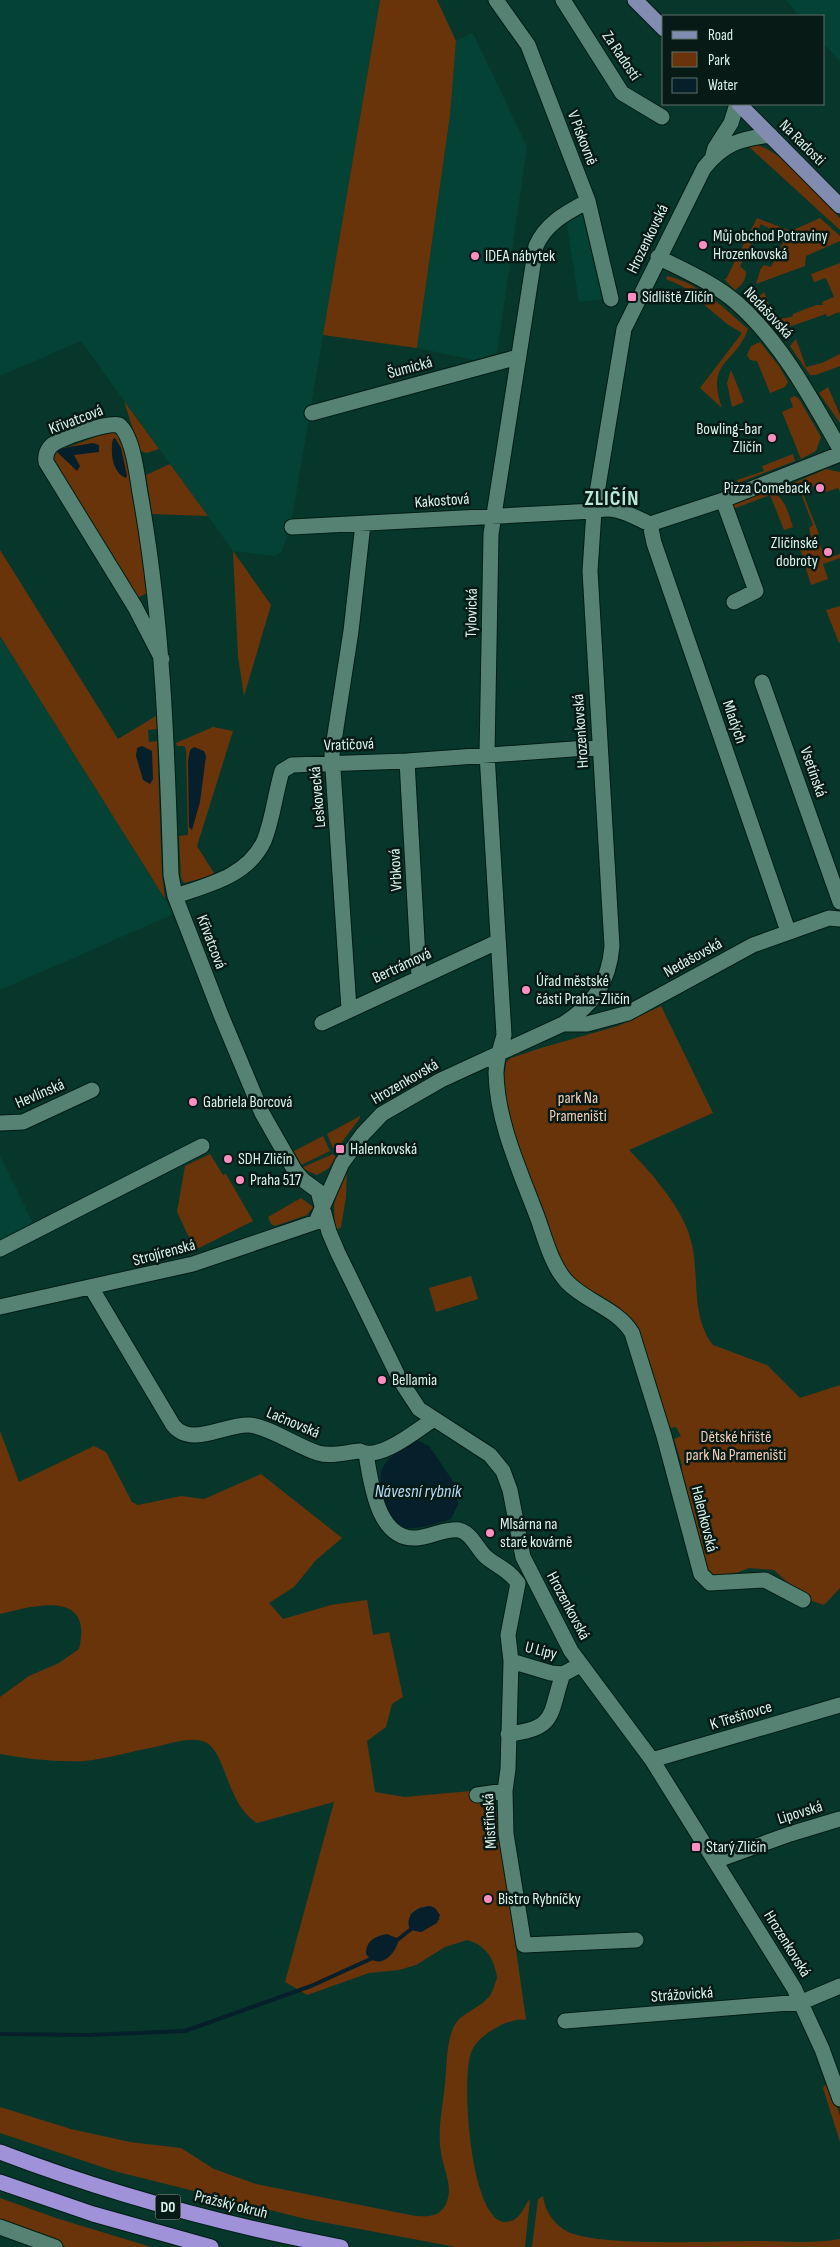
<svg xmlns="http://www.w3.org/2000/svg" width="840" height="2247" viewBox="0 0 840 2247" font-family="'Sofia Sans Condensed',sans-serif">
<rect width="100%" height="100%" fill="#07372b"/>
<!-- built -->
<path fill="#034234" d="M 0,0 L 380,0 L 292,518 L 282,552 L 275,556 L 233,551 L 81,341 L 0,376 Z
M 786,0 L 840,0 L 840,61 L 824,44 L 824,16 L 799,16 Z
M 473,33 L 527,147 L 497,353 L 474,360 L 417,348 L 450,115 L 456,41 Z
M 583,213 L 603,299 L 579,302 L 566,219 Z
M 0,636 L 174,914 L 0,990 Z
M 0,1156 L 34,1225 L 0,1242 Z"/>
<!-- green -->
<path fill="#6a340b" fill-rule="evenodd" d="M 380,0 L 437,0 L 456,41 L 450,115 L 417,348 L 323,335 Z
M 754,144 C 785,152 817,194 840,218 L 840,230 L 747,145 Z
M 757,218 L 791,231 L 820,218 L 840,236 L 840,241 L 806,256 L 805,266 L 756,284 L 761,268 L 764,265 L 771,267 L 786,237 L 761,224 L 740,266 L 746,272 C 746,279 742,286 735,290 L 724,279 L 726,279 Z
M 840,263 L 840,314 L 839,312 L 827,317 L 826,314 L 783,329 L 771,324 L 753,307 L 754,301 L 764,292 L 775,320 C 782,318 789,318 793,316 L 793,314 L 816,305 L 823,305 L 822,302 L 834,297 L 826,278 L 814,282 L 811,274 Z
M 667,276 C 699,283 724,308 748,329 C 736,364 705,360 722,408 L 700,388 L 742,333 L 727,324 L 682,286 L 666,279 Z
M 796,339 L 806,367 L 822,363 L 840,354 L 840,366 L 816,375 L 810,375 L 790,346 Z
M 760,342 L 779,366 L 788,382 L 785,387 L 770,393 L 757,361 L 750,360 L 747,355 L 751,346 Z
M 731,370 L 744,402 L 732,407 L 727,383 Z
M 828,387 L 840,415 L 840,423 L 819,393 Z
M 795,396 L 799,399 L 821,437 L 816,451 L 801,459 L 782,412 L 793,407 L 790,398 Z
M 124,401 L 159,449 L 147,453 L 140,451 Z
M 114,431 C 134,446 144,564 147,593 L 139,597 L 133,595 L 51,455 L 64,444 L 66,448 L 98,436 L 98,432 Z
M 793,454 L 795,461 L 738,483 L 737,480 L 764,471 L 762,466 Z
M 170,464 L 208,516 L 152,514 L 146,475 Z
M 826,469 L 840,472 L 840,492 L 838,488 L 826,492 L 822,483 L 802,491 L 819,534 L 816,535 L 822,550 L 825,549 L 828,558 L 840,554 L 840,558 L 823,564 L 828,579 L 811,585 L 798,542 L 811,537 L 809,528 L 813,525 L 800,491 L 791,491 L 789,485 Z
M 764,490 C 784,492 787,510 793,527 L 784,530 L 770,495 L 733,509 L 734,503 Z
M 0,550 L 118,739 L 156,716 L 157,729 L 148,730 L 149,742 L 157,741 L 162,874 L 165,899 L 0,636 Z
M 233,551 L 271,605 L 244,696 L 238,656 Z
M 840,606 L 840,642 L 839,643 L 826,610 Z
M 213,727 L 233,731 L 197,846 L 215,875 L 184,883 L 181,878 L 179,836 L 188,835 L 186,749 L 184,746 L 177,746 L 176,743 Z
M 661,1006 L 713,1113 L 629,1150 C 651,1172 684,1210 691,1241 C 700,1274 690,1316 713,1345 L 767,1365 L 800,1398 L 840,1385 L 840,1588 L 824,1605 L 806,1599 L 774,1570 L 749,1568 L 720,1579 L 706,1574 L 681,1479 L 682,1465 L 674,1439 L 681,1436 L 676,1427 L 671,1428 L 662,1414 L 615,1307 L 570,1277 L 563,1266 L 512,1134 L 501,1073 L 505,1072 L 506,1062 L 511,1058 L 541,1048 L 618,1026 Z
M 360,1116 L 360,1118 L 339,1146 L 333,1148 L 327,1134 Z
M 323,1136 L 330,1151 L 301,1165 L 294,1151 Z
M 210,1154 L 223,1175 L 226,1174 L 253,1221 L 195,1250 L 177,1212 L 185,1166 Z
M 333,1154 L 336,1157 L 329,1168 L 317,1175 L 301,1168 Z
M 347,1168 L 346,1197 L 341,1227 L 335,1231 L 334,1204 Z
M 301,1198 L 313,1207 L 307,1215 L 275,1226 L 271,1224 L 268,1217 Z
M 471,1276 L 478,1299 L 436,1312 L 429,1288 Z
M 0,1431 L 19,1482 L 94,1446 L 106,1452 L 132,1502 L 138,1505 L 181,1496 L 204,1499 L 261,1474 L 342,1538 L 316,1560 L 294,1587 L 269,1603 L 283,1619 L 331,1605 L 367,1600 L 373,1635 L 389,1632 L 403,1697 L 392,1704 L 386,1727 L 367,1741 L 375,1792 L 405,1797 L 493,1789 L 526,2020 C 519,2018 508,2022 501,2025 C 490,2031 478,2038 472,2050 C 460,2074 470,2226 507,2222 C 521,2220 523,2207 530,2199 L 525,2247 L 456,2247 L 306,2219 L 114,2171 L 0,2133 L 0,2107 L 71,2129 L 130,2142 L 181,2148 L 214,2169 L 256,2184 L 410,2215 C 423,2217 439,2219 446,2204 C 454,2186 443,2169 441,2152 C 437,2130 443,2106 445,2084 C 447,2066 446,2048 452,2031 C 458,2013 476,2011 488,1998 C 492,1994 495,1984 497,1978 C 495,1960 485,1944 467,1940 L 445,1947 L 416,1965 L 399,1970 L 369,1973 L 307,1995 L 285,1982 L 334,1802 L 257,1823 C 227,1805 227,1756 207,1743 C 194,1735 169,1744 155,1747 C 132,1751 107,1759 84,1761 C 55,1762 28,1759 0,1754 L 0,1697 L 29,1676 L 59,1663 L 79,1649 C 94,1588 33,1606 0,1614 ZM 421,1907 L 440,1919 L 422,1932 L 410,1914 Z
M 828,2081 L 840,2116 L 840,2142 L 823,2088 Z
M 543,2196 C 545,2211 554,2225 568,2232 C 601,2247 715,2241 757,2241 C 784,2241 813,2244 840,2239 L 840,2247 L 532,2247 L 538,2199 Z
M 0,2198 L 56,2218 L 151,2247 L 66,2247 L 0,2224 Z"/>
<!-- water -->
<path fill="#051f2b" d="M 115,438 L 121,448 L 127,476 L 126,478 C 112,473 110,451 113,439 Z
M 93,443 L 99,445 L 99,452 L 74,455 L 80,466 L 77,471 L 57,452 L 58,449 Z
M 142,746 L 152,751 L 153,779 L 150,784 L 143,780 L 136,756 L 137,748 Z
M 194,747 L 204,751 L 206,756 L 200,802 L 192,830 L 189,827 L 188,761 L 190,750 Z
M 415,1439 L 429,1446 L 455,1484 L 458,1504 L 451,1519 C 416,1530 388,1540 382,1494 C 381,1484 378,1472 385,1464 C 392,1454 406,1446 415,1439 Z
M 430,1906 L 435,1908 L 440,1915 L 437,1923 L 421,1932 L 410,1930 C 404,1915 417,1907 430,1906 Z
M 387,1934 L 399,1939 C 396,1954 379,1972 366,1954 C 366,1940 376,1936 387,1934 Z"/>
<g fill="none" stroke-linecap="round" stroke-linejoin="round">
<!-- stream -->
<path stroke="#051f2b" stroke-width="4" d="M 396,1941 L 410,1930
M 0,2034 L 89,2035 L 185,2031 L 311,1986 L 375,1957"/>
<!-- minor casing -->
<g stroke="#001c14" stroke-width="17">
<path id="minor" d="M 496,0 L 528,45 L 588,201 L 611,299
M 563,0 L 622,93 L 662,117
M 713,155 L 715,148 L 731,123 L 737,104
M 588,201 C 566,213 546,223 536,246 L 491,534 L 487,754 L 504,1035 C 501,1047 496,1060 496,1073 C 497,1123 521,1173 538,1219 C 545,1239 552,1266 567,1282 C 586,1302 618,1309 632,1333 L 664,1436 L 701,1574 L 710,1583 L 765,1580 L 803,1600
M 658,257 C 685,271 714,283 737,303 C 781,342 811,398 840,449
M 312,413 L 518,357
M 723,500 L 756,591 L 734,602
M 650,524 L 654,543 L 788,931
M 292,527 L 594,511 C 614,504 632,516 650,524 L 723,500 L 840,454
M 162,659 L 135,607 L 46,462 C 45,456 46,452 50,447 C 58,438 108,422 119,425 C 133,436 137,475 140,493 C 163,620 167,747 171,875 L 175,896 L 221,1015 L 262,1113 L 295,1171 L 303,1180 L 318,1191 L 329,1232 L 338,1253 L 400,1380 L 419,1409 L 490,1455 L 503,1471 L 510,1490 L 523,1557 L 571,1651 L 652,1760 L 794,1988 L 822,2049 L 840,2099
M 762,682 L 840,902
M 407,761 L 419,976
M 175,896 C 208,885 248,876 264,841 C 273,819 275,794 282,771 L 292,765 L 407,761 L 600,747
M 349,1009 L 332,754 L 351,631 L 363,524
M 322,1023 L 497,942
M 563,1024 L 587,1024 L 628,1013 L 753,945 L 829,918 L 840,919
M 0,1123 L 23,1122 L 92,1090
M 0,1249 L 202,1146
M 92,1289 L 173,1425 C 191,1448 224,1424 249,1425 C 268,1426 298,1447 318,1453 C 331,1457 347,1452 360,1451 C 379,1462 417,1430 434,1419
M 0,1307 L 193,1264 L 316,1222 L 342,1163 L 363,1134 L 382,1114 L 441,1080 L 563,1024 C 593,1005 609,983 612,946 L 590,571 L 594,511 L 624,329 L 704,168 C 724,143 740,139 770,135
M 366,1454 C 371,1482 377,1541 417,1538 C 430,1537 446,1528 459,1530 C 472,1533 477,1549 486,1557 C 498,1567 508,1569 518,1583 L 508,1635 L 511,1661 L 508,1769 L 505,1791 L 506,1834 L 524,1945 L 636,1940
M 511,1661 L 551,1673 L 563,1674
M 508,1734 C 558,1729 549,1713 563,1674 L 580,1665
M 652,1760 L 840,1705
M 477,1795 L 505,1791
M 715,1861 L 790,1834 L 840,1819
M 565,2021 L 802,2002 L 840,1986
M 0,2227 L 55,2247"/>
</g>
<!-- major casing -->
<g stroke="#001c14" stroke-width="17">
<path id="major" d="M 635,0 L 664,29
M 739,104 L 840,206"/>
</g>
<!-- highway casing -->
<g stroke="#001c14" stroke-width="17">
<path id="highway" d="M 0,2152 C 110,2194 225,2225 341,2247
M 0,2182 L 93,2214 L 211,2247"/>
</g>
<!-- minor -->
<use href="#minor" stroke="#568274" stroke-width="15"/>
<!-- major -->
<use href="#major" stroke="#828cb1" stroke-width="15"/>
<!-- highway -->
<use href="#highway" stroke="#a092d9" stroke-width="15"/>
</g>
<!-- markers -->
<g fill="#fd8ec1" stroke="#081a15" stroke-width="2">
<circle cx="703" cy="245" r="5"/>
<circle cx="475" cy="256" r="5"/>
<rect x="627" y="292" width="10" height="10" rx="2.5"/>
<circle cx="772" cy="438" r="5"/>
<circle cx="820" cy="488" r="5"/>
<circle cx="828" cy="552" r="5"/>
<circle cx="526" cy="990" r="5"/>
<circle cx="193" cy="1102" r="5"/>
<rect x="335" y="1144" width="10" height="10" rx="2.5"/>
<circle cx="228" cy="1159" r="5"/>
<circle cx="240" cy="1180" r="5"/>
<circle cx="382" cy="1380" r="5"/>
<circle cx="490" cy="1533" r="5"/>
<rect x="691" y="1842" width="10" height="10" rx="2.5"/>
<circle cx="488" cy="1899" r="5"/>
</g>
<g text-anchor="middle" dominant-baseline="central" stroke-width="5" stroke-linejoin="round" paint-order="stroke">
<!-- shield labels -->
<rect fill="#081a15" stroke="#9cb1aa" stroke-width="1" x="155.5" y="2194.5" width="25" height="25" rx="4"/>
<g font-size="15" font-weight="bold" fill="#dbf2ea">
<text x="168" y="2207">D0</text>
</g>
<!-- street labels -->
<g font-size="16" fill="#dbf2ea" stroke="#081a15">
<text transform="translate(621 56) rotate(56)">Za Radostí</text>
<text transform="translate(582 138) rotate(69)">V Pískovně</text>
<text transform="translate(802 143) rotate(45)">Na Radosti</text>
<text transform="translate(648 239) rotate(-64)">Hrozenkovská</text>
<text transform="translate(768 313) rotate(47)">Nedašovská</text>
<text transform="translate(410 368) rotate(-15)">Šumická</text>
<text transform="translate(76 420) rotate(-21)">Křivatcová</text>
<text transform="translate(442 501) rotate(-4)">Kakostová</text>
<text transform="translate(472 613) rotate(-89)">Tylovická</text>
<text transform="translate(734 722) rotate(71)">Mladých</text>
<text transform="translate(581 731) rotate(-94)">Hrozenkovská</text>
<text transform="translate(349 745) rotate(-2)">Vratičová</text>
<text transform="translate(813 772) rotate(71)">Vsetínská</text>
<text transform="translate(318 797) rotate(-95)">Leskovecká</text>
<text transform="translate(396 870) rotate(-93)">Vrbková</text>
<text transform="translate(211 942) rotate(69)">Křivatcová</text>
<text transform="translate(693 958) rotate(-29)">Nedašovská</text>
<text transform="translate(402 966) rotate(-25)">Bertrámová</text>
<text transform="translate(405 1082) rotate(-30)">Hrozenkovská</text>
<text transform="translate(40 1094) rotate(-23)">Hevlínská</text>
<text transform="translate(164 1253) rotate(-15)">Strojírenská</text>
<text transform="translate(293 1423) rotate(23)">Lačnovská</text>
<text transform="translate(704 1519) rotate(76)">Halenkovská</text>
<text transform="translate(568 1606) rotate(62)">Hrozenkovská</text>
<text transform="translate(541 1651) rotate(14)">U Lípy</text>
<text transform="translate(741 1716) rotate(-17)">K Třešňovce</text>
<text transform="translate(800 1813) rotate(-17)">Lipovská</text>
<text transform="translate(490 1821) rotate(-93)">Mistřínská</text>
<text transform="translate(787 1944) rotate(58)">Hrozenkovská</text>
<text transform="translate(682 1995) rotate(-4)">Strážovická</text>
<text transform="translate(231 2205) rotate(14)">Pražský okruh</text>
</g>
<!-- poi labels -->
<g font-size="16" fill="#dbf2ea" stroke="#081a15" text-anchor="start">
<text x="713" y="236">Můj obchod Potraviny<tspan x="713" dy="18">Hrozenkovská</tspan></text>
<text x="485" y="256">IDEA nábytek</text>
<text x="642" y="297">Sídliště Zličín</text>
<text x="762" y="429" text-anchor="end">Bowling-bar<tspan x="762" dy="18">Zličín</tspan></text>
<text x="810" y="488" text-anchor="end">Pizza Comeback</text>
<text x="818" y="543" text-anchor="end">Zličínské<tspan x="818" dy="18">dobroty</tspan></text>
<text x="536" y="981">Úřad městské<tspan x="536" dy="18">části Praha-Zličín</tspan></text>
<text x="203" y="1102">Gabriela Borcová</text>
<text x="350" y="1149">Halenkovská</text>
<text x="238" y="1159">SDH Zličín</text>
<text x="250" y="1180">Praha 517</text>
<text x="392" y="1380">Bellamia</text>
<text x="500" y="1524">Mlsárna na<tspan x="500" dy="18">staré kovárně</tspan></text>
<text x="706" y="1847">Starý Zličín</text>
<text x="498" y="1899">Bistro Rybníčky</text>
</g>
<!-- park labels -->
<g font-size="16" fill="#f4cfba" stroke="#081a15">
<text x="578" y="1098">park Na<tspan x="578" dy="18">Prameništi</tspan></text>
<text x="736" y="1437">Dětské hřiště<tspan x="736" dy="18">park Na Prameništi</tspan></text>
</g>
<!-- water labels -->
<g font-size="18" font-style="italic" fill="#b5dcf2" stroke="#081a15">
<text x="418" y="1491">Návesní rybník</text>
</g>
<!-- district labels -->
<g font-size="21" font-weight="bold" letter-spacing="1" fill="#b9e8d8" stroke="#081a15">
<text x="612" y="498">ZLIČÍN</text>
</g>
</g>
<!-- legend -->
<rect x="662" y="15" width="162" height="90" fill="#081a15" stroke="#5c706a"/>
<rect x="672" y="31" width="25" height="8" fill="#828cb1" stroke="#5c706a"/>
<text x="708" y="40" font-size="15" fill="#dbf2ea">Road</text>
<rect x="672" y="52" width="25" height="15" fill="#6a340b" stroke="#5c706a"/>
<text x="708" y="65" font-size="15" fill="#dbf2ea">Park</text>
<rect x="672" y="78" width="25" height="15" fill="#051f2b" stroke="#5c706a"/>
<text x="708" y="90" font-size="15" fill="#dbf2ea">Water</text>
</svg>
